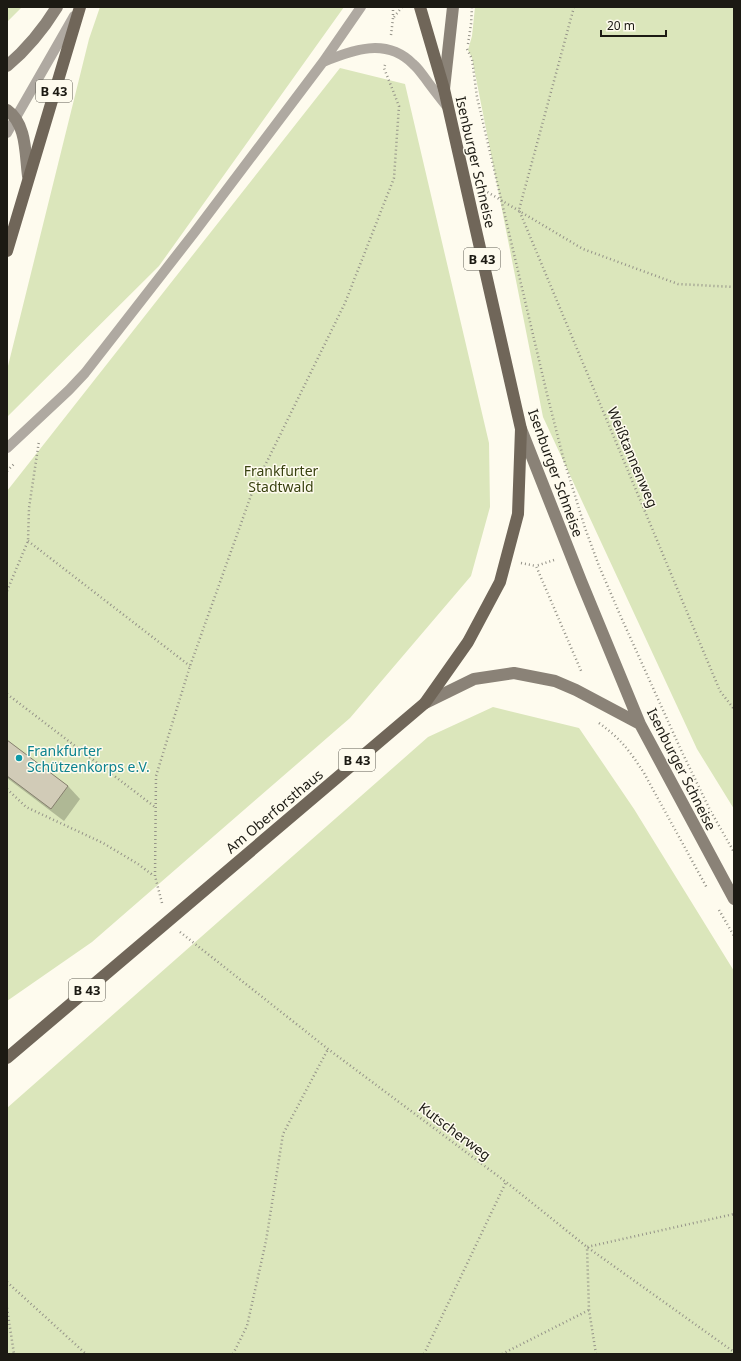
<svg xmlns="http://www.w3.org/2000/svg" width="741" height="1361" viewBox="0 0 741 1361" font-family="'Noto Sans',sans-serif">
<rect width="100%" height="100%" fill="#fefbee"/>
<!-- green -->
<path fill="#dbe6bb" d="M 7,7 L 22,7 L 7,22 Z
M 100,7 L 344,7 L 159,266 L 7,417 L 7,370 L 89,39 Z
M 475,7 L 734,7 L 734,809 L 697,749 L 543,417 L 472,58 L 468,50 L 472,36 Z
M 340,68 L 405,84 L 489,443 L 490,507 L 471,576 L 350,718 L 92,942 L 7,1001 L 7,491 Z
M 493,707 L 579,728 L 634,809 L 734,971 L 734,1354 L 7,1354 L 7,1108 L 428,737 Z"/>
<!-- shadow -->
<path fill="#0003" d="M 7,741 L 68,786 L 80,799 L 64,821 L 7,778 Z"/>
<!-- building -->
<path fill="#d1cbb7" stroke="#857f6d" d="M 7,740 L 68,786 L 51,809 L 7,776 Z"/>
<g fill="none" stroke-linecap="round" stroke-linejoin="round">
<!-- path -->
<path stroke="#949288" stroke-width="2.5" stroke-dasharray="1 3" stroke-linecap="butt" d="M 574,7 L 519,210 L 720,691 L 734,709
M 394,17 L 402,7
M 391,35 L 393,18 L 393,7
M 468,44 L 471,24 L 472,7
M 467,49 L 472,59 L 477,97 L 547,394 L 563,457 L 585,528 L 599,566 L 621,617 L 681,750 L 710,810 L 734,852
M 484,190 L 583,249 L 678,284 L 734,287
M 7,471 L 15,463
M 28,541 L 190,666
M 554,560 L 536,566 L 582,673
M 521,563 L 536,566
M 7,591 L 28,541 L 29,508 L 39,441
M 7,694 L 155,807
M 599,723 C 621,739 629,750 644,773 L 707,888
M 7,789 L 26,807 L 103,843 L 138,864 L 154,876
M 162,903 L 155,876 L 156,776 L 190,666 L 253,490 L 345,303 L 394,178 L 399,106 L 384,68 L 385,65
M 719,910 L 734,936
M 180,932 L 328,1049 L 506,1182 L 587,1247 L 734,1352
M 7,1282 L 86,1354
M 7,1308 L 14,1354
M 233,1354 L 247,1326 L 266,1241 L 283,1134 L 328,1049
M 424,1354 L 506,1182
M 502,1354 L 589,1310
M 596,1354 L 589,1310 L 587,1247 L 734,1214"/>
<!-- lane -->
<path stroke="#afa9a1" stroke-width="10" d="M 323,62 C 353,50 386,37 413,64 C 418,68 421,73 425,78 C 432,88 440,98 448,108
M 7,133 L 74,16
M 7,448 L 69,390 L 85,373 L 194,233 L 323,62 L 361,7"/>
<!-- secondary -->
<path stroke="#8a8277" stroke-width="12" d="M 7,66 C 26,50 44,28 57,7
M 444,89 L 453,7
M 7,110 C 27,124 25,154 28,176
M 521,429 L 581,581 L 640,724 L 734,899
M 425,703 L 474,679 L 514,673 L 555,681 L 576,690 L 640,724"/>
<!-- primary -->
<path stroke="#706659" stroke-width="12" d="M 7,251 L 80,7
M 7,1058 L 425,703 L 468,642 L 500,582 L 518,514 L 521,429 L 444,89 L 420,7"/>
</g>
<!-- markers -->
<circle fill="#0f9aa8" stroke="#fefbee" stroke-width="1.5" cx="19" cy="758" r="4"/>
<g text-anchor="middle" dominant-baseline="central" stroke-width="3" stroke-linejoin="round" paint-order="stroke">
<!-- shield labels -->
<g fill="#fefbee" stroke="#605e55" stroke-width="1">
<rect x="36" y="80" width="36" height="22" rx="3"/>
<rect x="464" y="248" width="36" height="22" rx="3"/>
<rect x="339" y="749" width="36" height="22" rx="3"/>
<rect x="69" y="979" width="36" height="22" rx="3"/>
</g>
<g font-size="13" font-weight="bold" fill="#1c1a13">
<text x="54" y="91">B 43</text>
<text x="482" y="259">B 43</text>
<text x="357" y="760">B 43</text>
<text x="87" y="990">B 43</text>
</g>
<!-- street labels -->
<g font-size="14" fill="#1c1a13" stroke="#fefbee">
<text transform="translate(476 162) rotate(77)">Isenburger Schneise</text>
<text transform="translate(633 457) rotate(67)">Weißtannenweg</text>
<text transform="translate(556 473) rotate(70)">Isenburger Schneise</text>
<text transform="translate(682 769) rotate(63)">Isenburger Schneise</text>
<text transform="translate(274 811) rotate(-40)">Am Oberforsthaus</text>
<text transform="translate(455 1131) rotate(37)">Kutscherweg</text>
</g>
<!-- park labels -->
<g font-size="14" fill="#394210" stroke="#fefbee">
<text x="281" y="470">Frankfurter<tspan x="281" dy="16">Stadtwald</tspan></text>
</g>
<!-- culture labels -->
<g font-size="14" fill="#0d838f" stroke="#fefbee" text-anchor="start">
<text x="27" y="750">Frankfurter<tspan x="27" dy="16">Schützenkorps e.V.</tspan></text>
</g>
</g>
<!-- border -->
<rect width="741" height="1361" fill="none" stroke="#1c1a13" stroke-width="16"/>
<!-- scale -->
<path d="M601 30v6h65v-6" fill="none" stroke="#1c1a13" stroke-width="2"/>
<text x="607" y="30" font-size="12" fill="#1c1a13" stroke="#fefbee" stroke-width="3" paint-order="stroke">20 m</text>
</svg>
